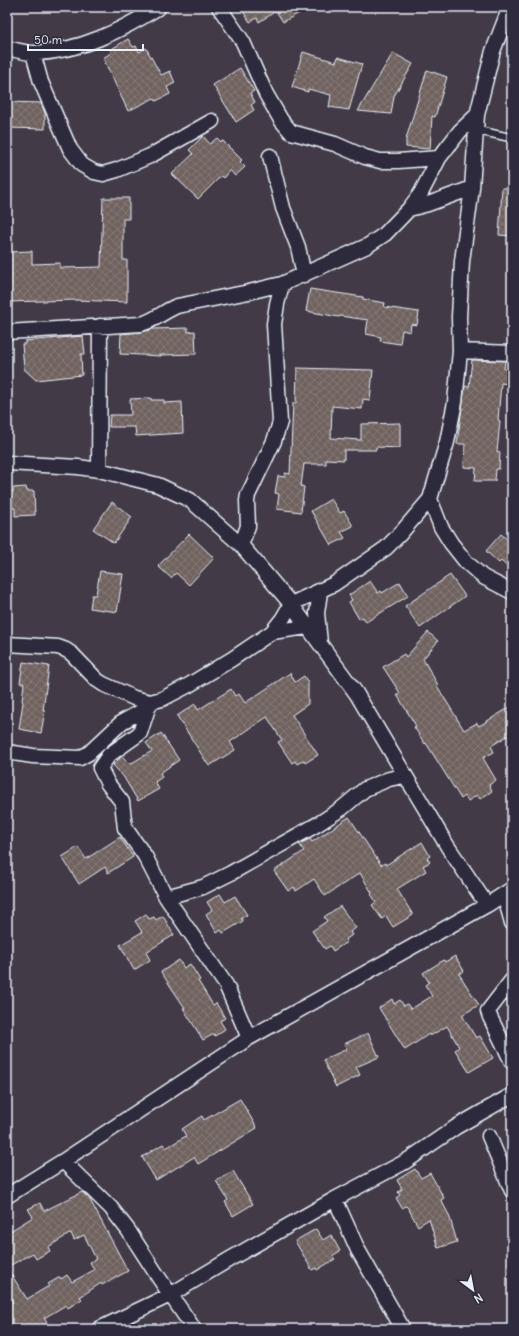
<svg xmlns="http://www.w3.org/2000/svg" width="519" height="1336" viewBox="0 0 519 1336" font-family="Delius,sans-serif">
<defs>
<pattern id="building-cross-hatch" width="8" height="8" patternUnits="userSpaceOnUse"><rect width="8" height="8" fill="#70625e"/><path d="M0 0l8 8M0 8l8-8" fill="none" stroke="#847976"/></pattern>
</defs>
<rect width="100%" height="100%" fill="#423b47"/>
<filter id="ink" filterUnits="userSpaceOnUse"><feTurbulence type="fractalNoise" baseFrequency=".025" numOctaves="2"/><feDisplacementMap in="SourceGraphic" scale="8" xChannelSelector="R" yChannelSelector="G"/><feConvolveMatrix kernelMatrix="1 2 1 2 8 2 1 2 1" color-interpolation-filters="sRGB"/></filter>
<g filter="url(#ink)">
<!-- building -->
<path fill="url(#building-cross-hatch)" stroke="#e8f1f8" d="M 240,7 L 310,7 L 283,22 L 276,11 L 259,22 L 257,18 L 250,22 Z
M 128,39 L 133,47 L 136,46 L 139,52 L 146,48 L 161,75 L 170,71 L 175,83 L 167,87 L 170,94 L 156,101 L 154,98 L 128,111 L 103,58 L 111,53 L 110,50 Z
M 303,52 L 336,62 L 338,57 L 362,64 L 349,110 L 329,107 L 331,95 L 308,89 L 308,92 L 292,87 Z
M 393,53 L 413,64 L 394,96 L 391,114 L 358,111 Z
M 240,68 L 254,91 L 250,93 L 255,102 L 251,105 L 254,110 L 236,122 L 213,85 Z
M 427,70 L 447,77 L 435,117 L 432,116 L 430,149 L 406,147 L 406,139 Z
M 8,102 L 41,103 L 45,113 L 45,129 L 7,128 Z
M 203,136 L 210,144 L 217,138 L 221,142 L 223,141 L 242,160 L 240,162 L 245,167 L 235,176 L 230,170 L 223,178 L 221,176 L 198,199 L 172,174 L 193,154 L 189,150 Z
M 502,188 L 512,188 L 512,236 L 499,235 Z
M 103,198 L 129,198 L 129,219 L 123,219 L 123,260 L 127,260 L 127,302 L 76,300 L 7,302 L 7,252 L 32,251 L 32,264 L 60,263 L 60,268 L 101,267 Z
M 310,289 L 363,297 L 363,299 L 385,303 L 384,307 L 419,312 L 417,325 L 411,324 L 410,332 L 402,330 L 400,344 L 380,341 L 381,337 L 366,334 L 368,320 L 340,316 L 339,317 L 306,311 Z
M 188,328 L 188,332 L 195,331 L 196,354 L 161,355 L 161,356 L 120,354 L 121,334 L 142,332 L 153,329 Z
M 83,336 L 85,354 L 81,354 L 82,375 L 36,380 L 24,369 L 22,344 L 25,344 L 25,341 Z
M 472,360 L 505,361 L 504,369 L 509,370 L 508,384 L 501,383 L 498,420 L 500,421 L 497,452 L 500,452 L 499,469 L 496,469 L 495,481 L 475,481 L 476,468 L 464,467 L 465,444 L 457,444 L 465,386 L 469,387 Z
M 297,368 L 373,370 L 370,400 L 363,399 L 362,409 L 332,406 L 331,438 L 361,440 L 361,424 L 400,423 L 400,448 L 376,447 L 376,450 L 344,450 L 344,460 L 326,459 L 326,464 L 304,464 L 301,486 L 304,487 L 301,512 L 277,509 L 279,494 L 275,493 L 278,476 L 285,477 L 285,473 L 290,474 L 293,403 L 296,403 Z
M 151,398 L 151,400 L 164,400 L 164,403 L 182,402 L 183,433 L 136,436 L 135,427 L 109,427 L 110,415 L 131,415 L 130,399 Z
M 26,487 L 27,491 L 34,491 L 35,515 L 15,516 L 15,508 L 8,508 L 8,492 L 13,492 L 13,488 Z
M 331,499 L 340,513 L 344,511 L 353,526 L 341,532 L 345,538 L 331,545 L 311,511 Z
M 112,502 L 132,517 L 114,543 L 93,529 Z
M 189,534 L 214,558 L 189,585 L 176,573 L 171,578 L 158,566 Z
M 501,534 L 512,544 L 512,571 L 501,561 L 499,563 L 486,551 Z
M 100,571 L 123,574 L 117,612 L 90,608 L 92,595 L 96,595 Z
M 450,575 L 465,596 L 420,628 L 405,606 Z
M 370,581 L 378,593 L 381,591 L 382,593 L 400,582 L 408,596 L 366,622 L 363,617 L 359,619 L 349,602 L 352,600 L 349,595 Z
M 428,632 L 438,641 L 423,659 L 438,685 L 437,686 L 464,730 L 477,723 L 479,726 L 512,706 L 512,733 L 491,746 L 494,752 L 483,758 L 496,780 L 489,785 L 492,791 L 480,799 L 477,795 L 468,801 L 465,796 L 461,799 L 426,743 L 425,744 L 414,727 L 416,726 L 397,695 L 400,693 L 383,667 L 404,654 L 406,657 Z
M 23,662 L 49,666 L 43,710 L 45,710 L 41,733 L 19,729 L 23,702 L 22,701 L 24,683 L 20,683 Z
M 290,673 L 295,682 L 304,676 L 308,683 L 308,704 L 292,715 L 318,755 L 305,763 L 304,760 L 297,764 L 295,761 L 292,763 L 278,742 L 282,740 L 267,717 L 230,742 L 235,750 L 209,766 L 177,716 L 195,704 L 198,710 L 231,689 L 235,696 L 239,694 L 245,703 Z
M 161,733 L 179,760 L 160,773 L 162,777 L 155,782 L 159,789 L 138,801 L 123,776 L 113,765 L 122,756 L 130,764 L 152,751 L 146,743 Z
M 349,817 L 381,865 L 385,863 L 386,865 L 422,842 L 430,856 L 427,858 L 430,862 L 423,866 L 426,871 L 397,889 L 413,915 L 393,927 L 386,916 L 382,919 L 372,905 L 376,902 L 371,894 L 372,893 L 360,873 L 325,896 L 314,879 L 296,891 L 294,887 L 288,891 L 274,871 L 304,851 L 299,844 L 310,839 L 312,842 Z
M 120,837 L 133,857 L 108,873 L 105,867 L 79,884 L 62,857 L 78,847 L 86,859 Z
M 220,894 L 225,902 L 235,896 L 247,915 L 241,918 L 243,921 L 223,933 L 221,930 L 217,933 L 206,914 L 212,910 L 207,902 Z
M 340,906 L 356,928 L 350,932 L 352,935 L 345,940 L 347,942 L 333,951 L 330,946 L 325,949 L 312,931 L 327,921 L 324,917 Z
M 146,914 L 149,919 L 154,917 L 156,920 L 163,916 L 174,935 L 146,952 L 150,960 L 134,970 L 120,945 L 142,932 L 135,921 Z
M 455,956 L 464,971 L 459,974 L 479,1005 L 462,1015 L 476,1038 L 480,1036 L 493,1058 L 469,1072 L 455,1050 L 459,1047 L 447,1026 L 430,1036 L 429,1034 L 405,1050 L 379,1008 L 392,999 L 394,1004 L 400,1000 L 404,1006 L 407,1004 L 411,1009 L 432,996 L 425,985 L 429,982 L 423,973 L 444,960 L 445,962 Z
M 179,960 L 184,968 L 190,964 L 200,980 L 198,981 L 213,1005 L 216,1003 L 225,1018 L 220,1021 L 225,1029 L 215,1036 L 214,1034 L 203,1040 L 183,1008 L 185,1008 L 161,972 Z
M 368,1033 L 379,1057 L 356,1067 L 360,1075 L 336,1087 L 323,1060 L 347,1049 L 344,1044 Z
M 240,1099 L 257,1128 L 198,1164 L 194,1157 L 156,1180 L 142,1157 L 163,1144 L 166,1148 L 186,1136 L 182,1129 L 202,1116 L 204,1120 Z
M 415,1169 L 421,1178 L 430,1173 L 444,1198 L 441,1200 L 449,1215 L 457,1242 L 438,1248 L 429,1219 L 418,1226 L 408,1208 L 406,1206 L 402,1208 L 396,1198 L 400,1195 L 398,1192 L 402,1189 L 397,1180 Z
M 233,1171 L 253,1204 L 233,1216 L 225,1202 L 228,1200 L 216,1181 Z
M 82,1192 L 89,1198 L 128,1271 L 102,1285 L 101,1283 L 80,1297 L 82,1299 L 68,1308 L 66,1305 L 44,1318 L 51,1329 L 7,1329 L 7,1305 L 13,1302 L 7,1293 L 7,1268 L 27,1299 L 49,1286 L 48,1284 L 60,1277 L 61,1279 L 67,1275 L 72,1282 L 94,1270 L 90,1262 L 96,1259 L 84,1235 L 74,1240 L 71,1233 L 48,1247 L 50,1251 L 36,1259 L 33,1253 L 7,1267 L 7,1233 L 33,1217 L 28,1209 L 40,1203 L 44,1211 Z
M 316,1229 L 323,1240 L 331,1235 L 340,1251 L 332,1256 L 335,1259 L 317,1270 L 316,1268 L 312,1270 L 295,1241 Z"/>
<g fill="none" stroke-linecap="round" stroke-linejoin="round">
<!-- service casing -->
<g stroke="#e8f1f8" stroke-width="10">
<path id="service" d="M 476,130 L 512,138"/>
</g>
<!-- minor casing -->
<g stroke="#e8f1f8" stroke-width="17">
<path id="minor" d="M 219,7 L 243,42 L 266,94 L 281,120 L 291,132 L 335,144 L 365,157 L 380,161 L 398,161 L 439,158
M 510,7 L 493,51 L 477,115 L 472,188 L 462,261 L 459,317 L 460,351 L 455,402 L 447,442 L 430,499 L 441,527 L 451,543 L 466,562 L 483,577 L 512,592
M 7,48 C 16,50 25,53 34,53 C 79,52 122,30 159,7
M 33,53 L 41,82 L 70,149 L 82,165 L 94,172 L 103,174 L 117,170 L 150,156 L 212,121
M 270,156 L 283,208 L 298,247 L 304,275
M 409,209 L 428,204 L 472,188
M 7,332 L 141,324 C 154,321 164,311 177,306 L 249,292 L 282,284 L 367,246 L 385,234 L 409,209 L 421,193 L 439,158 L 460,131 L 477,115
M 460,351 L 512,353
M 7,463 L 78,467 L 99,470 L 158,485 L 190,500 L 241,545 L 291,604 L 356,693 L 448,847 L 487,905
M 99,470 L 100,326
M 241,545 L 248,526 L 247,501 L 248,495 L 274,441 L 280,422 L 274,324 L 277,304 L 282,284
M 320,592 L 317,613 L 320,643
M 272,632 L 283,618 L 291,604 L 334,584 L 386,548 L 400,534 L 430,499
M 7,644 L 58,647 L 66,650 L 72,654 L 97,680 L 103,684 L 134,698 L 150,702 L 162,699 L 189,685 L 232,659 L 272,632 L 307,627
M 150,702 L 140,733 L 109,755 L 100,768 L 108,784 L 122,802 L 125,828 L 145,856 L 166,897 L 203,887 L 231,873 L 318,824 L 341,809 L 365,789 L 389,779 L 404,776
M 7,752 L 33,756 L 80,758 L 89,753 L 122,722 L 149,707
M 504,894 L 512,923
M 166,897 L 226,985 L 249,1038
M 512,980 L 488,1011 L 490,1017 L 512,1062
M 489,1136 L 512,1191
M 63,1161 L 111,1208 L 128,1230 L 159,1278 L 194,1329
M 7,1196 L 63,1161 L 249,1038 L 487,905 L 512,889
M 335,1199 L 358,1250 L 403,1329
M 99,1329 L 170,1295 L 230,1259 L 335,1199 L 405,1162 L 456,1127 L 512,1095"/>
</g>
<!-- service -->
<use href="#service" stroke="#2f2a3d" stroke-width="7"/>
<!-- minor -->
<use href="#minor" stroke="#2f2a3d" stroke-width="14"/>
</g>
</g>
<!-- margin -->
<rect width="519" height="1336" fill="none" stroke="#2f2a3d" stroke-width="24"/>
<rect x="12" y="12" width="495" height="1312" fill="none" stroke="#e8f1f8" stroke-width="1.5" filter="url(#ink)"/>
<!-- north arrow -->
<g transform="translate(473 1290) rotate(148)" stroke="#2f2a3d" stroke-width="3" paint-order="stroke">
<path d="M0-3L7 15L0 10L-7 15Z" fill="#e8f1f8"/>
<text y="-6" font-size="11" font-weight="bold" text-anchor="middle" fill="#e8f1f8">N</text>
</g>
<!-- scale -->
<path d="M28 44v6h115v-6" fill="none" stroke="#e8f1f8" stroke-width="2"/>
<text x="34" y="44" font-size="12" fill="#e8f1f8" stroke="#2f2a3d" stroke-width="3" paint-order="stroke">50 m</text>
</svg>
